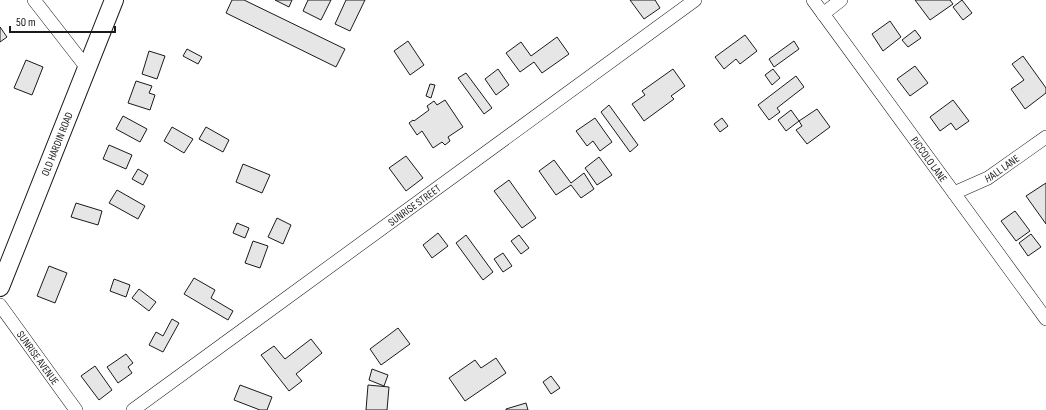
<svg xmlns="http://www.w3.org/2000/svg" width="1046" height="410" viewBox="0 0 1046 410" font-family="'Sofia Sans Condensed',sans-serif">
<rect width="100%" height="100%" fill="#fff"/>
<!-- building -->
<path fill="#e6e6e6" stroke="#1a1a1a" d="M 232,0 L 244,0 L 345,49 L 336,67 L 226,13 Z
M 275,0 L 292,0 L 289,7 Z
M 308,0 L 331,0 L 321,20 L 303,11 Z
M 346,0 L 365,0 L 350,31 L 335,24 Z
M 630,0 L 655,0 L 660,8 L 644,19 Z
M 915,0 L 950,0 L 953,4 L 930,20 Z
M 962,0 L 972,13 L 963,20 L 953,7 Z
M 890,21 L 901,37 L 883,51 L 872,34 Z
M 0,27 L 7,37 L 0,42 Z
M 915,30 L 921,38 L 908,47 L 902,40 Z
M 745,35 L 757,51 L 740,64 L 736,59 L 724,69 L 715,57 Z
M 557,37 L 569,54 L 542,73 L 534,62 L 520,72 L 506,53 L 521,42 L 531,56 Z
M 408,41 L 424,65 L 410,75 L 394,51 Z
M 794,41 L 799,49 L 774,67 L 769,59 Z
M 187,49 L 202,57 L 198,64 L 183,56 Z
M 149,51 L 165,56 L 157,79 L 142,74 Z
M 1023,56 L 1046,88 L 1046,93 L 1025,109 L 1011,89 L 1024,80 L 1012,64 Z
M 26,60 L 43,67 L 32,95 L 14,88 Z
M 915,66 L 928,83 L 910,96 L 897,79 Z
M 498,69 L 509,85 L 496,95 L 485,79 Z
M 673,69 L 685,86 L 671,96 L 674,99 L 644,121 L 632,104 L 645,95 L 642,91 Z
M 773,69 L 780,78 L 772,85 L 765,75 Z
M 466,73 L 492,108 L 484,114 L 458,78 Z
M 796,76 L 804,87 L 777,108 L 780,112 L 769,120 L 758,105 Z
M 136,81 L 152,86 L 149,93 L 155,95 L 150,110 L 128,103 Z
M 430,84 L 435,85 L 431,98 L 426,96 Z
M 445,100 L 463,127 L 448,137 L 450,141 L 445,145 L 442,142 L 433,148 L 422,131 L 417,135 L 409,123 L 413,120 L 414,121 L 429,110 L 427,106 L 434,101 L 437,105 Z
M 953,100 L 969,121 L 956,130 L 951,123 L 940,131 L 930,117 Z
M 609,105 L 638,145 L 630,152 L 601,112 Z
M 817,109 L 830,127 L 807,144 L 796,130 L 802,126 L 799,121 Z
M 791,110 L 799,121 L 786,131 L 778,120 Z
M 123,116 L 147,129 L 140,142 L 116,129 Z
M 595,118 L 612,142 L 600,151 L 593,141 L 587,146 L 576,131 Z
M 722,118 L 728,126 L 720,132 L 714,124 Z
M 172,127 L 193,139 L 184,153 L 164,141 Z
M 206,127 L 229,140 L 223,152 L 199,139 Z
M 109,145 L 132,155 L 126,169 L 103,159 Z
M 406,156 L 423,178 L 406,191 L 389,168 Z
M 599,157 L 612,175 L 597,185 L 585,168 Z
M 554,160 L 571,183 L 584,173 L 594,189 L 581,198 L 571,185 L 556,195 L 539,171 Z
M 243,164 L 270,175 L 262,193 L 236,182 Z
M 138,169 L 148,175 L 143,185 L 132,179 Z
M 509,180 L 536,218 L 522,228 L 494,191 Z
M 1046,183 L 1046,224 L 1026,196 Z
M 117,190 L 145,206 L 138,219 L 109,203 Z
M 76,203 L 102,211 L 98,225 L 71,217 Z
M 1015,211 L 1030,231 L 1016,241 L 1001,221 Z
M 277,218 L 291,225 L 283,244 L 268,237 Z
M 237,223 L 249,228 L 245,238 L 233,233 Z
M 438,233 L 448,246 L 432,258 L 423,245 Z
M 1031,234 L 1041,247 L 1028,256 L 1019,243 Z
M 466,235 L 493,272 L 483,280 L 456,243 Z
M 519,235 L 529,248 L 521,254 L 511,241 Z
M 253,241 L 268,246 L 260,268 L 245,263 Z
M 503,253 L 512,266 L 503,272 L 494,259 Z
M 49,266 L 67,273 L 55,303 L 37,296 Z
M 194,278 L 215,290 L 211,298 L 233,311 L 228,320 L 184,294 Z
M 114,279 L 130,285 L 126,297 L 110,291 Z
M 139,289 L 156,302 L 149,311 L 132,298 Z
M 172,319 L 179,323 L 163,352 L 149,345 L 156,332 L 163,336 Z
M 398,328 L 410,344 L 381,365 L 370,349 Z
M 311,339 L 322,353 L 296,374 L 302,381 L 289,391 L 261,355 L 274,346 L 285,359 Z
M 126,354 L 133,363 L 128,367 L 132,373 L 118,383 L 107,367 Z
M 496,358 L 506,373 L 465,401 L 449,378 L 475,360 L 481,368 Z
M 95,366 L 112,390 L 99,400 L 81,376 Z
M 372,369 L 388,375 L 384,386 L 369,380 Z
M 551,376 L 560,388 L 551,394 L 543,382 Z
M 240,385 L 272,397 L 267,410 L 260,410 L 234,400 Z
M 368,385 L 389,387 L 387,410 L 366,410 Z
M 526,403 L 528,410 L 506,410 L 506,409 Z"/>
<g fill="none" stroke-linecap="round" stroke-linejoin="round">
<!-- street casing -->
<g stroke="#1a1a1a" stroke-width="14">
<g id="street">
<path d="M 34,0 L 87,68"/>
<path id="s1" d="M 813,0 L 1046,319"/>
<path d="M 823,14 L 841,0"/>
<path id="s2" d="M 954,193 L 988,178 L 1046,137"/>
<path id="s3" d="M 0,305 L 76,410"/>
<path id="s4" d="M 133,410 L 695,0"/>
</g>
</g>
<!-- secondary casing -->
<g stroke="#1a1a1a" stroke-width="20">
<g id="secondary">
<path id="s5" d="M 0,287 L 114,0"/>
</g>
</g>
<!-- street -->
<use href="#street" stroke="#fff" stroke-width="13"/>
<!-- secondary -->
<use href="#secondary" stroke="#fff" stroke-width="18"/>
</g>
<g text-anchor="middle" dominant-baseline="central" stroke-width="3" stroke-linejoin="round" paint-order="stroke">
<!-- street labels -->
<g font-size="11" fill="#1a1a1a" stroke="#fff">
<text stroke="none"><textPath href="#s5" startOffset="154">OLD HARDIN ROAD</textPath></text>
<text stroke="none"><textPath href="#s1" startOffset="197">PICCOLO LANE</textPath></text>
<text stroke="none"><textPath href="#s2" startOffset="54">HALL LANE</textPath></text>
<text stroke="none"><textPath href="#s4" startOffset="348">SUNRISE STREET</textPath></text>
<text stroke="none"><textPath href="#s3" startOffset="65">SUNRISE AVENUE</textPath></text>
</g>
</g>
<!-- scale -->
<path d="M10 26v6h105v-6" fill="none" stroke="#1a1a1a" stroke-width="2"/>
<text x="16" y="26" font-size="12" fill="#1a1a1a" stroke="#ffffff" stroke-width="3" paint-order="stroke">50 m</text>
</svg>
